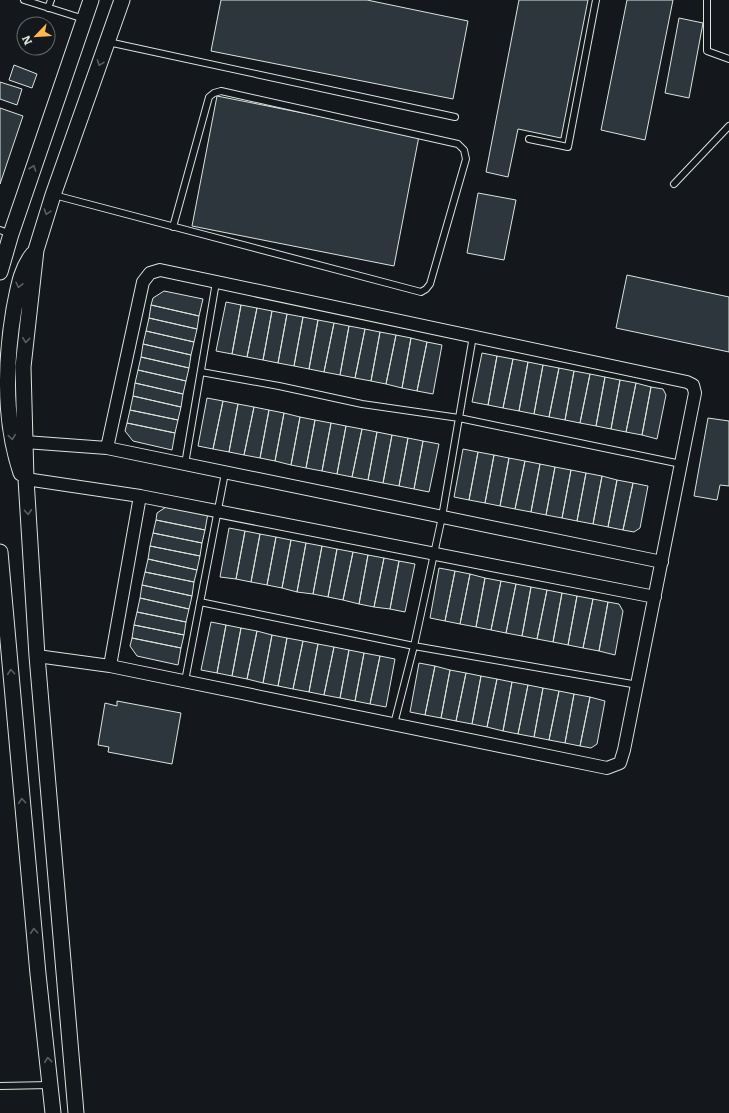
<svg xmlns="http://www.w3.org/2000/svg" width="729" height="1113" viewBox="0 0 729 1113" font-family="Literata,serif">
<rect width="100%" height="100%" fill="#14181c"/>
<!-- building -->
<path fill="#2c363c" stroke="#d8e6dc" d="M 221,0 L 367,0 L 468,21 L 453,99 L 211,51 Z
M 519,0 L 588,0 L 561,138 L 518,129 L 508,177 L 486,172 Z
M 627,0 L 673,0 L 645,140 L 601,130 Z
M 679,18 L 703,23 L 689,98 L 665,93 Z
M 14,65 L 37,74 L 32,88 L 9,80 Z
M 0,82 L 22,89 L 17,105 L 0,99 Z
M 217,96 L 419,136 L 394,266 L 192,226 Z
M 0,108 L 23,116 L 0,184 Z
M 478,193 L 516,200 L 504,260 L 467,253 Z
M 627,275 L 729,297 L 729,352 L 616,328 Z
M 164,291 L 203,299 L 199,316 L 151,305 L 153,298 Z
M 226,302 L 241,305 L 232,354 L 216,351 Z
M 151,305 L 199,316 L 197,329 L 149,318 Z
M 241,305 L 257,308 L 247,357 L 232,354 Z
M 257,308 L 272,311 L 263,360 L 247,357 Z
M 272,311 L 287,314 L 278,363 L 263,360 Z
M 287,314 L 303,317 L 294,366 L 278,363 Z
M 303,317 L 318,320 L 309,369 L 294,366 Z
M 149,318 L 197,329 L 194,342 L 146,331 Z
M 318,320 L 334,323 L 324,372 L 309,369 Z
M 334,323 L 349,326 L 340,375 L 324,372 Z
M 349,326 L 365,329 L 355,378 L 340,375 Z
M 365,329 L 380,332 L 371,381 L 355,378 Z
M 146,331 L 194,342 L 191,355 L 143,344 Z
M 380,332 L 396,335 L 386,384 L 371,381 Z
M 396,335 L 411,338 L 402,388 L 386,384 Z
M 411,338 L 427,342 L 417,391 L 402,388 Z
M 427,342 L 442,345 L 433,394 L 417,391 Z
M 143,344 L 191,355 L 189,368 L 141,357 Z
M 482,353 L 497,356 L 488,405 L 472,402 Z
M 497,356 L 513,359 L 503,408 L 488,405 Z
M 141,357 L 189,368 L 186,381 L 138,370 Z
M 513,359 L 528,362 L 519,411 L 503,408 Z
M 528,362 L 543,365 L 534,414 L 519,411 Z
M 543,365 L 559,368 L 549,417 L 534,414 Z
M 559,368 L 574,371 L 565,420 L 549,417 Z
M 138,370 L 186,381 L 183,394 L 135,383 Z
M 574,371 L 590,374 L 580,423 L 565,420 Z
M 590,374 L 605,377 L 596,426 L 580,423 Z
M 605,377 L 620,380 L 611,429 L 596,426 Z
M 620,380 L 636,383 L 626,432 L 611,429 Z
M 135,383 L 183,394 L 181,407 L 133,396 Z
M 636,383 L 651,387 L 642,435 L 626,432 Z
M 651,387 L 663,389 L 666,395 L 657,439 L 642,435 Z
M 133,396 L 181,407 L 178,420 L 130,410 Z
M 207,398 L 223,401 L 213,449 L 198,446 Z
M 223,401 L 238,404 L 229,452 L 213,449 Z
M 238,404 L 254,407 L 244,455 L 229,452 Z
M 254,407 L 269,410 L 260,458 L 244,455 Z
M 130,410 L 178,420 L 175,433 L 127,423 Z
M 269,410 L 284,413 L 275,461 L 260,458 Z
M 284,413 L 300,417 L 291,465 L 275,461 Z
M 300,417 L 315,420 L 306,468 L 291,465 Z
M 708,418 L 729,421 L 729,486 L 720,485 L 717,500 L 694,496 Z
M 315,420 L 331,423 L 322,471 L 306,468 Z
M 127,423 L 175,433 L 172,450 L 133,441 L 125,431 Z
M 331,423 L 346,426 L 337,474 L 322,471 Z
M 346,426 L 362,429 L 352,477 L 337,474 Z
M 362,429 L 377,432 L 368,480 L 352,477 Z
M 377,432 L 392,435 L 383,483 L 368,480 Z
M 392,435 L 408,438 L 399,486 L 383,483 Z
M 408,438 L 423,441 L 414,489 L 399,486 Z
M 423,441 L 439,444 L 429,492 L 414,489 Z
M 463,449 L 478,452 L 469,500 L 454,497 Z
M 478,452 L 494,455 L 485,503 L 469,500 Z
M 494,455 L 509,458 L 500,506 L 485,503 Z
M 509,458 L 525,461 L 515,509 L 500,506 Z
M 525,461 L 540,464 L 531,512 L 515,509 Z
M 540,464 L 555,467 L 546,515 L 531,512 Z
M 555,467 L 571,470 L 562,518 L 546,515 Z
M 571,470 L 586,473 L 577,521 L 562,518 Z
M 586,473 L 602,476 L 593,524 L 577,521 Z
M 602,476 L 617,480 L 608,527 L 593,524 Z
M 617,480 L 633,483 L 623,530 L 608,527 Z
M 633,483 L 648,486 L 640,528 L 634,532 L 623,530 Z
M 169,505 L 208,513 L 205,530 L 156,520 L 157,513 Z
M 156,520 L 205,530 L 202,543 L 153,533 Z
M 229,528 L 245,531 L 236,579 L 220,577 Z
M 245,531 L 260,534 L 251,582 L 236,579 Z
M 153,533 L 202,543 L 200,556 L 150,546 Z
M 260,534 L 276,537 L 267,585 L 251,582 Z
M 276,537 L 291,540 L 282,588 L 267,585 Z
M 291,540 L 306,543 L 297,592 L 282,588 Z
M 306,543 L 322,546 L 313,594 L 297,592 Z
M 150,546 L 200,556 L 197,570 L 148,559 Z
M 322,546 L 337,549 L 328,597 L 313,594 Z
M 337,549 L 353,552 L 343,600 L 328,597 Z
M 353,552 L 368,555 L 359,604 L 343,600 Z
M 368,555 L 384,558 L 374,607 L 359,604 Z
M 384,558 L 399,561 L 390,609 L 374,607 Z
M 148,559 L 197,570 L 194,582 L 145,572 Z
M 399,561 L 415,564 L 405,612 L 390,609 Z
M 439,568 L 455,571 L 445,621 L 430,618 Z
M 455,571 L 470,574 L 460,624 L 445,621 Z
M 145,572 L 194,582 L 192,596 L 142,585 Z
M 470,574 L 485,578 L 476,627 L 460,624 Z
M 485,578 L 501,581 L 491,630 L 476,627 Z
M 501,581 L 516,584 L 506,633 L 491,630 Z
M 516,584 L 531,587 L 522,636 L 506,633 Z
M 142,585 L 192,596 L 189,609 L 140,598 Z
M 531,587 L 547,590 L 537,639 L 522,636 Z
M 547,590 L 562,593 L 553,642 L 537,639 Z
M 562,593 L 577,596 L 568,645 L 553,642 Z
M 577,596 L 593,599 L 583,648 L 568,645 Z
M 140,598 L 189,609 L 186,622 L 137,612 Z
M 593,599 L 608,602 L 599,651 L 583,648 Z
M 608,602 L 619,604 L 623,611 L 615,655 L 599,651 Z
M 137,612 L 186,622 L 184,635 L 134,625 Z
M 211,622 L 226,625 L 217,673 L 201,670 Z
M 134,625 L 184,635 L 181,648 L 132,638 Z
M 226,625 L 241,628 L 232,676 L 217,673 Z
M 241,628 L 257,631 L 247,679 L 232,676 Z
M 257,631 L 272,635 L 263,683 L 247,679 Z
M 272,635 L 287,638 L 278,686 L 263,683 Z
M 132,638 L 181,648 L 178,665 L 137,656 L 130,646 Z
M 287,638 L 303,641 L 293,689 L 278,686 Z
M 303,641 L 318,644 L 309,692 L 293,689 Z
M 318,644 L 334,647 L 324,695 L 309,692 Z
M 334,647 L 349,650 L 340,698 L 324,695 Z
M 349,650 L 364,653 L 355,701 L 340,698 Z
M 364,653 L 380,656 L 370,704 L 355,701 Z
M 380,656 L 395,659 L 386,707 L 370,704 Z
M 419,663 L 435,666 L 425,715 L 410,712 Z
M 435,666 L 450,670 L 441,718 L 425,715 Z
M 450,670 L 466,673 L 456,721 L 441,718 Z
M 466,673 L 481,676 L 472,724 L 456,721 Z
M 481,676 L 497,679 L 487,727 L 472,724 Z
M 497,679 L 512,682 L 503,731 L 487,727 Z
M 512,682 L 528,685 L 518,734 L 503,731 Z
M 528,685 L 543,688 L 534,737 L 518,734 Z
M 543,688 L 559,691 L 549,740 L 534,737 Z
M 559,691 L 574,694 L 565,743 L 549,740 Z
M 574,694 L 590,697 L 580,746 L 565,743 Z
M 590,697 L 605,701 L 597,744 L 591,748 L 580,746 Z
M 117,701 L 181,713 L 172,764 L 108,752 L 109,747 L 98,745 L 105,703 L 117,706 Z"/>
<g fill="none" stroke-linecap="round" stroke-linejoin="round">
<!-- service casing -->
<g stroke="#d8e6dc" stroke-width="8">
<path id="service" d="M 24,0 L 84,19
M 707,0 L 707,51 L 729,59
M 48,8 L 51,0
M 108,42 L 455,117
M 529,139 L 568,147 L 596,0
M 674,184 L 729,126
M 54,195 L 421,292 L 426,289 L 430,284 L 466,159 L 464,150 L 458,144 L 221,91 L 214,93 L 209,97 L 173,227
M 0,230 L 11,234
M 201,372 L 279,386 L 362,404 L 459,418 L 681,464
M 185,464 L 216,282
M 200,602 L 414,646 L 638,685
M 185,681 L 225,473
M 394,724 L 414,646 L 442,517 L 473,336
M 0,1086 L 50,1085"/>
</g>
<!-- minor casing -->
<g stroke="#d8e6dc" stroke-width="14">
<path id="minor" d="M 25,442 L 107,448 L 662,562
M 26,479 L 140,496 L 655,597
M 37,656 L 110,666 L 607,768 L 620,763 L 624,750 L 695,393 L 693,385 L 687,382 L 160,270 L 150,273 L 143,282 L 107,448
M 110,666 L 140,496"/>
</g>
<!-- tertiary casing -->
<g stroke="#d8e6dc" stroke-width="17">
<path id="tertiary" d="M 0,272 L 11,234 L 91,0
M 21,473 C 3,419 5,363 14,309 C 18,290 20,270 33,254
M 0,552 L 38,974 L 53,1113
M 76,1113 L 37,656 L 26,479 L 23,367 L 36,250 L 53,195 L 122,0"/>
</g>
<!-- service -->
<use href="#service" stroke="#14181c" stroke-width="6"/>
<!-- minor -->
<use href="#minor" stroke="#14181c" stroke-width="12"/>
<!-- tertiary -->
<use href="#tertiary" stroke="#14181c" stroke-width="15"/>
</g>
<!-- one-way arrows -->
<defs><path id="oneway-chevron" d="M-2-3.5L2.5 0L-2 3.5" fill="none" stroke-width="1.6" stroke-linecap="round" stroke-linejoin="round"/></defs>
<g stroke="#59605f">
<use href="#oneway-chevron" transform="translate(100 63) rotate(110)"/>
<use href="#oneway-chevron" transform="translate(33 168) rotate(-71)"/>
<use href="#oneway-chevron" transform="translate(47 212) rotate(107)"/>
<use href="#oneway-chevron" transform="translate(19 285) rotate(103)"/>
<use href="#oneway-chevron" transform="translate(26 340) rotate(96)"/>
<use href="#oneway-chevron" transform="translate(12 437) rotate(82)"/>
<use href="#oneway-chevron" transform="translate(28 512) rotate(86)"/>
<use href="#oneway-chevron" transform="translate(11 672) rotate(-95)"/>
<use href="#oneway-chevron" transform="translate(22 801) rotate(-95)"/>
<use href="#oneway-chevron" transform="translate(34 931) rotate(-95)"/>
<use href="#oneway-chevron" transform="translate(48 1060) rotate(-96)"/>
</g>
<!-- north arrow -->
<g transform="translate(36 36) rotate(245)"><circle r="19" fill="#14181c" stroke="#626a69"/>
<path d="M0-3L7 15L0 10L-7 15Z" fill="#ffb74d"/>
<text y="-6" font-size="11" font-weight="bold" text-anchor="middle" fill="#d8e6dc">N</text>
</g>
</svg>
